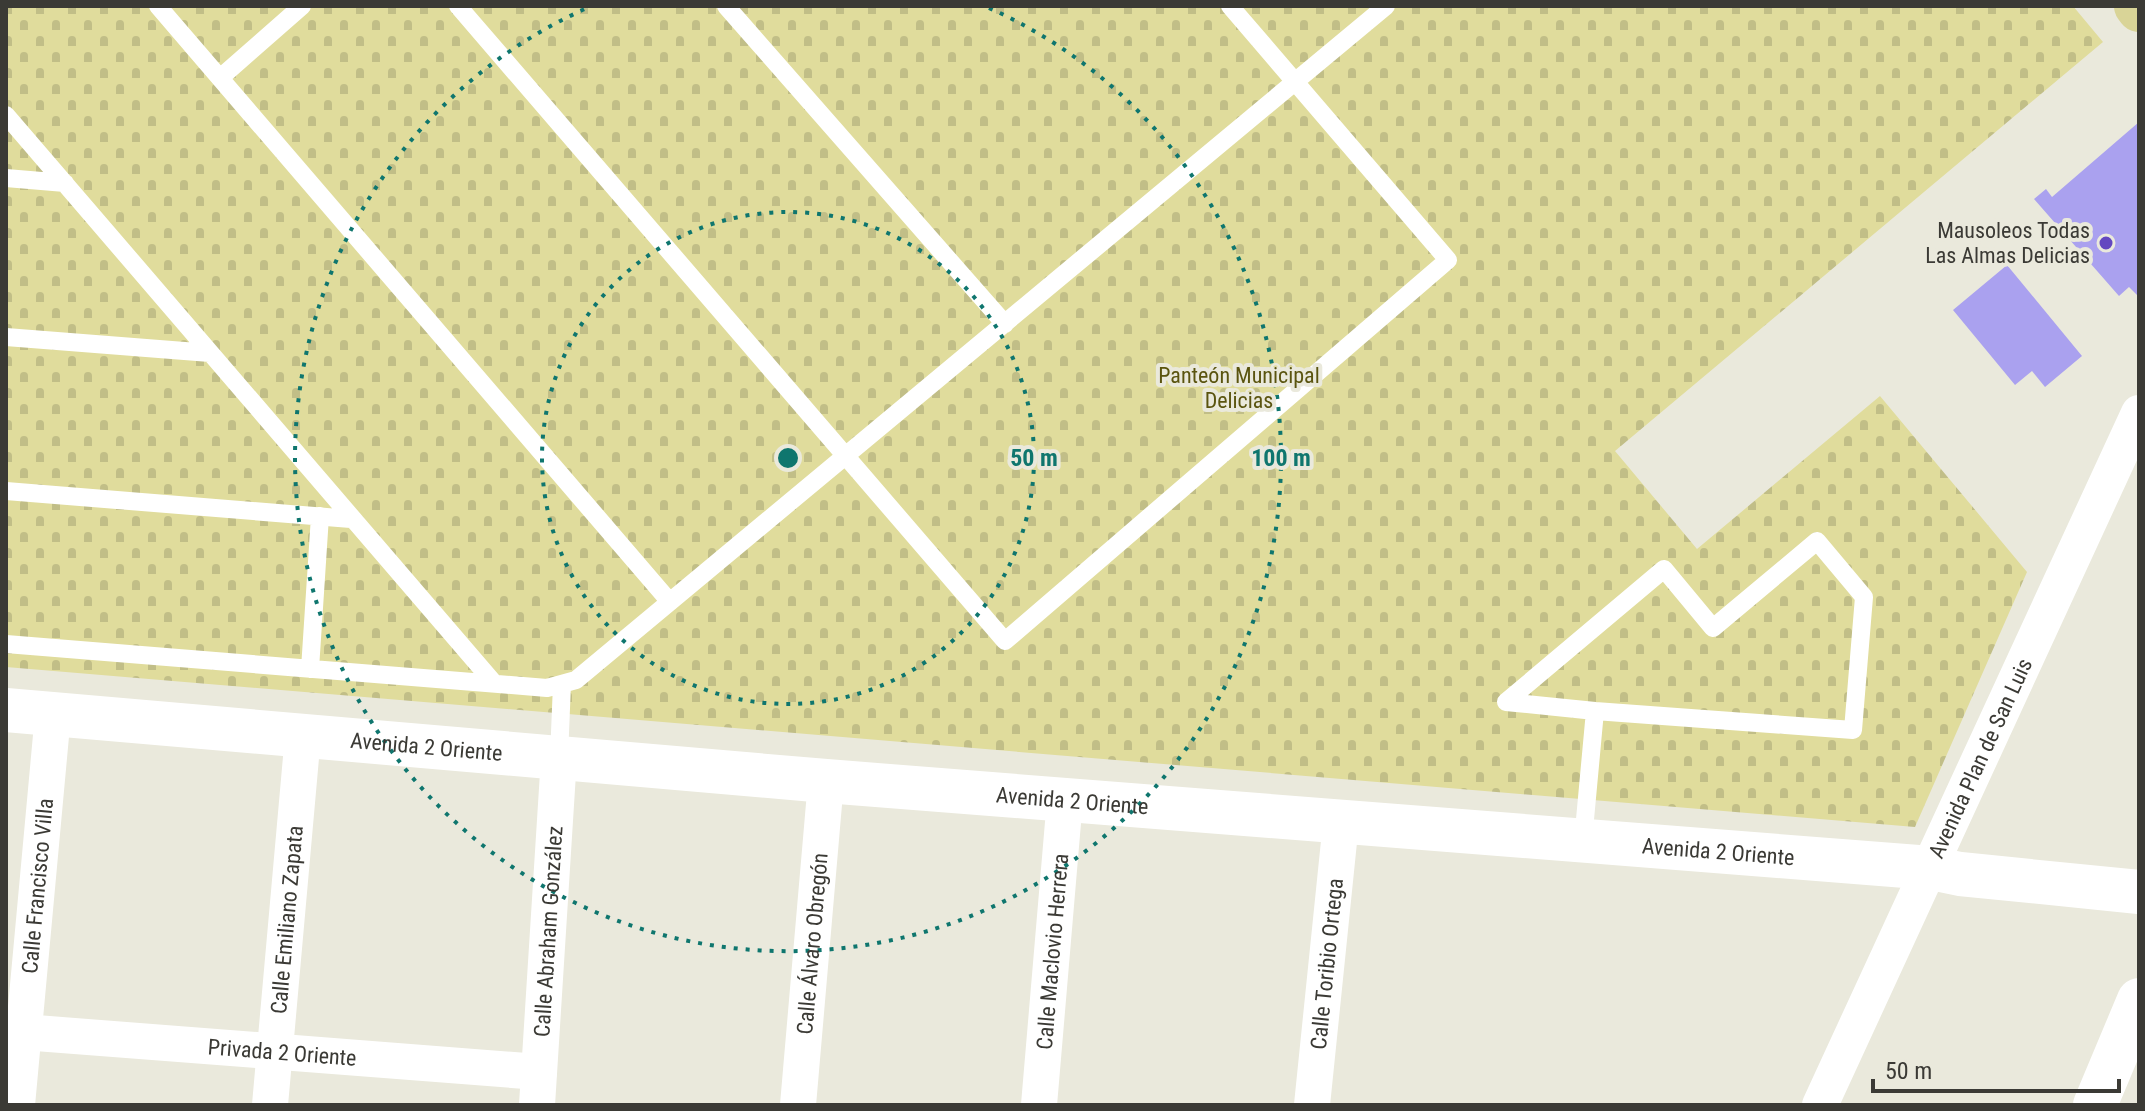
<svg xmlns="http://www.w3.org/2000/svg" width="2145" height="1111" viewBox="0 0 2145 1111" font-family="'Roboto Condensed',sans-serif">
<defs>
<pattern id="cemetery-stones" width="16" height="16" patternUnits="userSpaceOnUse" patternTransform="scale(2)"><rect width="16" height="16" fill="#e0dc9c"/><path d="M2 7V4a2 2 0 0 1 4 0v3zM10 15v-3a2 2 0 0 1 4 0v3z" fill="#c1be87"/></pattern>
</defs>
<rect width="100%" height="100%" fill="#eae9dc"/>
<!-- cemetery -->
<path fill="url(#cemetery-stones)" d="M 6,6 L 2073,6 L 2103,42 L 1615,451 L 1697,549 L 1880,396 L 2027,572 L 1915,827 L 6,667 Z"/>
<!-- building -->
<path fill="#aaa1ef" d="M 2139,122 L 2139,291 L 2137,295 L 2129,287 L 2119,296 L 2034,199 L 2046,189 L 2052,197 Z
M 2007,265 L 2082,356 L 2045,387 L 2032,371 L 2015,385 L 1953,310 Z"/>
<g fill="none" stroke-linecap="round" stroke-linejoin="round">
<!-- service -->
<path stroke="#fff" stroke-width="18" d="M 158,6 L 670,602
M 458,6 L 1005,641 L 1448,260 L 1230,6
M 726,6 L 1005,324
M 220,78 L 302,6
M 6,115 L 494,683
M 6,178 L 65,183
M 6,337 L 210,353
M 6,491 L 351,519
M 6,644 L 547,688 L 576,680 L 1386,6
M 310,669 L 320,516
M 559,757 L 562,684
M 1583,841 L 1595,711 L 1853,730 L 1864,597 L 1817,541 L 1713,628 L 1664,569 L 1506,702 L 1595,711"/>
<!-- minor -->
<g stroke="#fff" stroke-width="36">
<path id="s1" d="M 23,1032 L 539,1072"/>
<path id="s2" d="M 17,1105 L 53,714"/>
<path id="s3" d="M 270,1105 L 303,735"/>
<path id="s4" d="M 537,1105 L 559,757"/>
<path id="s5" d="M 798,1105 L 826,781"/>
<path id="s6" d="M 1039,1105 L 1065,799"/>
<path id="s7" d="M 1312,1105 L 1341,822"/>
<path id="s8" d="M 1820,1105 L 2139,413"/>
</g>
<!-- tertiary -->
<path stroke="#fff" stroke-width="44" id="s9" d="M 6,710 L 826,781 L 1931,868 L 1960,874 L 2139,892"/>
<!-- secondary -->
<path stroke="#fff" stroke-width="44" d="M 2095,1105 L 2139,1000"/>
<!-- primary -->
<path stroke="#d9d497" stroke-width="44" d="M 2136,6 L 2139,10"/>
</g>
<!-- distance rings -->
<g fill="none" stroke="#0f766e" stroke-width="4" stroke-dasharray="4 8">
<circle cx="788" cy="458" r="246"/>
<path d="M989 8A493 493 0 1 1 587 8"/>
</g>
<!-- markers -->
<circle fill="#6347c0" stroke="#eae9dc" stroke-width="3" cx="2106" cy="243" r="8"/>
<g text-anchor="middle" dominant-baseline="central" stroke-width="8" stroke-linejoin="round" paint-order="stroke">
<!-- poi labels -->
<g font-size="22" fill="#3b3a35" stroke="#eae9dc" text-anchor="end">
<text x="2090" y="230">Mausoleos Todas<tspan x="2090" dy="25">Las Almas Delicias</tspan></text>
</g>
<!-- park labels -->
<g font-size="22" fill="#5a540f" stroke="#eae9dc">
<text x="1239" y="375">Panteón Municipal<tspan x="1239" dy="25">Delicias</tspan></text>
</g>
<!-- street labels -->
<g font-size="22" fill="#3b3a35" stroke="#eae9dc">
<text stroke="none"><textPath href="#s9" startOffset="422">Avenida 2 Oriente</textPath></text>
<text stroke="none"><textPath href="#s8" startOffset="382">Avenida Plan de San Luis</textPath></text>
<text stroke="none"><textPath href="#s9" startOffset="1070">Avenida 2 Oriente</textPath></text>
<text stroke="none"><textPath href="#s9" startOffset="1718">Avenida 2 Oriente</textPath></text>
<text stroke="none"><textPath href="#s2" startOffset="220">Calle Francisco Villa</textPath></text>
<text stroke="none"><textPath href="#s3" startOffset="186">Calle Emiliano Zapata</textPath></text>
<text stroke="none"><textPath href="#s4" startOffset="174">Calle Abraham González</textPath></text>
<text stroke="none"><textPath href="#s5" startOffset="162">Calle Álvaro Obregón</textPath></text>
<text stroke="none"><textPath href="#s6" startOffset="154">Calle Maclovio Herrera</textPath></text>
<text stroke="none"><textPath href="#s7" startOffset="142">Calle Toribio Ortega</textPath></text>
<text stroke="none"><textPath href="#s1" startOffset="260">Privada 2 Oriente</textPath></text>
</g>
</g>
<circle cx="788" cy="458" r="12" fill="#0f766e" stroke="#eae9dc" stroke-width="4"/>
<g font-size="24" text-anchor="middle" font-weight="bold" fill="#0f766e" stroke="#eae9dc" stroke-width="8" stroke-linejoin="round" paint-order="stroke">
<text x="1034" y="466">50 m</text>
<text x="1281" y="466">100 m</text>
</g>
<!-- border -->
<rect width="2145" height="1111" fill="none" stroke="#3b3a35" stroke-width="16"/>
<!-- scale -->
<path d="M1873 1079v12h246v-12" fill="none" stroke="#3b3a35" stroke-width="4"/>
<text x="1885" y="1079" font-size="24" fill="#3b3a35" stroke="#eae9dc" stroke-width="6" paint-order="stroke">50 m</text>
</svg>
